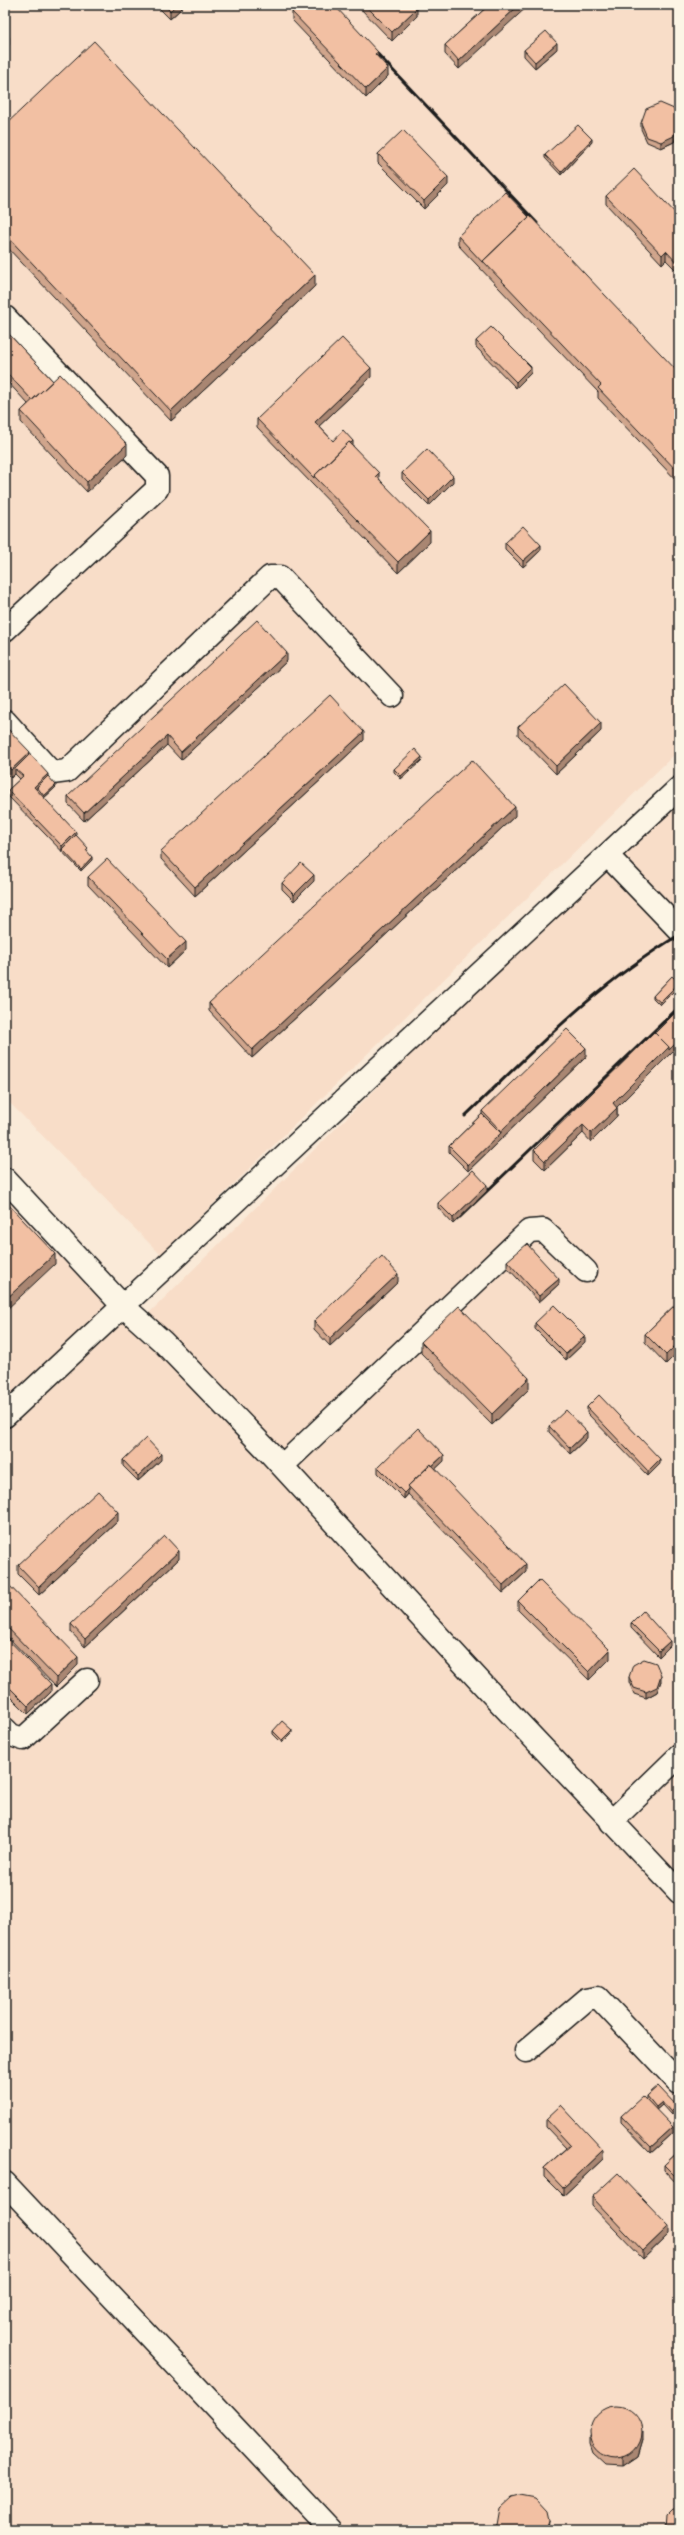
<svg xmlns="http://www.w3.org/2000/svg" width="684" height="2535" viewBox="0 0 684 2535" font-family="Pangolin,sans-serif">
<rect width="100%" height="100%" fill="#faead8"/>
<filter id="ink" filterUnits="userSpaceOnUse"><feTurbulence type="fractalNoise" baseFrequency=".025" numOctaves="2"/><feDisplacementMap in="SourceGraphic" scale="8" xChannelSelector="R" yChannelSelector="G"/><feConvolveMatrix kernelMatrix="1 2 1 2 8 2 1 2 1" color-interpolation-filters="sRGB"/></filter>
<g filter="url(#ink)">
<!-- built -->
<path fill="#f8ddc8" d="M 5,5 L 679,5 L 679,750 L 161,1255 L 5,1098 Z
M 679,789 L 679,2530 L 5,2530 L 5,1188 L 137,1325 Z"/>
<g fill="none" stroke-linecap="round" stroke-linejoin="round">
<!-- minor casing -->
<g stroke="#1c1c1c" stroke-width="25">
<path id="minor" d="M 5,317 L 157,476 L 157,489 L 5,630
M 5,721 L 52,773 L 67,771 L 270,577 L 280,577 L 392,696
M 607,855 L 679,930
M 5,1179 L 122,1305 L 163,1342 L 269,1452 L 487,1689 L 679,1892
M 5,1416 L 679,788
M 282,1466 L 529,1231 L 543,1230 L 586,1271
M 5,1729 L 11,1735 L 23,1739 L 87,1680
M 611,1822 L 679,1756
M 526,2051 L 587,1999 L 598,1997 L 679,2083
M 5,2183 L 331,2530"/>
</g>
<!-- minor -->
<use href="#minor" stroke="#fcf5e5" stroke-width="22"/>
<!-- rail -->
<path stroke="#1c1c1c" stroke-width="3" d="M 371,47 L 537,223
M 465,1116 C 533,1051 598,983 679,935
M 460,1217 L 679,1007"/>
</g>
<!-- wall -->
<path fill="#d0a58c" stroke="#1c1c1c" d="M 156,5 L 182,5 L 182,8 L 170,19 Z
M 357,5 L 414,5 L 417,16 L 392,41 Z
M 489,5 L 459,69 L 445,54 L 445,45 Z
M 292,12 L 378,57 L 388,76 L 366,98 L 292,20 Z
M 557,49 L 535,68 L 524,56 L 524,50 Z
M 679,121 L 679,130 L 674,142 L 661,148 L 647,142 L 641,129 L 641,123 Z
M 5,125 L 315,286 L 171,421 L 5,245 Z
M 592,142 L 561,175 L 545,158 L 545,155 Z
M 378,154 L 448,185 L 424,209 L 378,163 Z
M 606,196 L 679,217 L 679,273 L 666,260 L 662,264 L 606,204 Z
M 458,236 L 679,373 L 679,483 L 598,398 L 598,392 L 458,245 Z
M 5,330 L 53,381 L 127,455 L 87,492 L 21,422 L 21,411 L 28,404 L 5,379 Z
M 476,341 L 531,373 L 516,388 L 476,347 Z
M 371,377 L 319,426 L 333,441 L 353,446 L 430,542 L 398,573 L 257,427 L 257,419 Z
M 402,473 L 453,482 L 429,506 L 402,479 Z
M 505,543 L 541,550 L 523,567 L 505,549 Z
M 287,661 L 181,760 L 167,745 L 84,821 L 68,804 L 68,796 Z
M 5,726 L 48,776 L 56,787 L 44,798 L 36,790 L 76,835 L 88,851 L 87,852 L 92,860 L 81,871 L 8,796 L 8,790 L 20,779 L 15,774 L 11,778 L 5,772 Z
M 518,727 L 601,731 L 556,774 L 518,735 Z
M 364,740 L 195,896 L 161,859 L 161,851 Z
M 422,760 L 401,779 L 394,772 L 394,769 Z
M 515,816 L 252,1058 L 209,1011 L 209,1003 Z
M 88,877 L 186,950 L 167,968 L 88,885 Z
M 314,881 L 294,901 L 282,889 L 282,883 Z
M 672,976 L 660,1005 L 653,998 L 653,996 Z
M 586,1057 L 468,1171 L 449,1152 L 449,1146 L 482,1114 L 482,1111 Z
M 617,1107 L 617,1116 L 591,1142 L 583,1133 L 545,1170 L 534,1159 L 534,1150 Z
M 487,1191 L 453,1224 L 438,1208 L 438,1203 Z
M 507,1261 L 559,1284 L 539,1302 L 507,1267 Z
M 398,1282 L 330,1346 L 314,1329 L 314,1321 Z
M 679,1301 L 679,1351 L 666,1364 L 645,1342 L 645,1334 Z
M 535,1323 L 585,1342 L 566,1360 L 535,1329 Z
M 421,1342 L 529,1389 L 492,1425 L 421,1353 Z
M 587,1407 L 660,1464 L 648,1476 L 587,1413 Z
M 549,1426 L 587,1438 L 570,1454 L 549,1432 Z
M 123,1460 L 161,1460 L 138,1481 L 123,1466 Z
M 444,1461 L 435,1469 L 526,1572 L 503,1593 L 408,1494 L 404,1499 L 378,1473 L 378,1467 Z
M 118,1521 L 39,1595 L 18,1574 L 18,1565 Z
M 179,1559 L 85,1647 L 71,1632 L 71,1624 Z
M 5,1581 L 78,1665 L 56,1687 L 5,1634 Z
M 518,1601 L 610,1659 L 589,1680 L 518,1610 Z
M 631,1623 L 670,1646 L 659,1657 L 631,1628 Z
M 5,1636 L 51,1692 L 28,1714 L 5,1691 Z
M 629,1677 L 661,1681 L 657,1692 L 646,1698 L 634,1694 L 629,1682 Z
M 273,1731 L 292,1733 L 282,1743 L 273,1734 Z
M 658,2086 L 677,2109 L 671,2115 L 662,2105 L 656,2110 L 673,2133 L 651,2153 L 621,2122 L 621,2116 L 647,2099 L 647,2096 Z
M 546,2119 L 603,2159 L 563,2196 L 544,2177 L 544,2168 L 566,2148 L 546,2127 Z
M 679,2151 L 678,2185 L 664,2170 L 664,2165 Z
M 592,2197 L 669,2234 L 643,2259 L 592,2206 Z
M 590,2436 L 643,2439 L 638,2456 L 623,2466 L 606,2465 L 593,2453 L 590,2444 Z
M 497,2525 L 550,2528 L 549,2530 L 497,2530 Z"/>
<!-- shaded-wall -->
<path fill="#a98672" stroke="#1c1c1c" d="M 176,5 L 182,5 L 182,8 L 170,19 L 170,11 Z
M 519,5 L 529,5 L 459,69 L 459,61 Z
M 417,8 L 417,16 L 392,41 L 392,32 Z
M 9,37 L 9,45 L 5,48 L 5,40 Z
M 557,43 L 557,49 L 535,68 L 535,62 Z
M 378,52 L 378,60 L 375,54 Z
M 388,68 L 388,76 L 366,98 L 366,89 Z
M 679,124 L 679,130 L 674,142 L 661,148 L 661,142 Z
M 592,139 L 592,142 L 561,175 L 561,172 Z
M 448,177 L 448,185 L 424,209 L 424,201 Z
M 666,251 L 666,260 L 662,264 L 662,255 Z
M 315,275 L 315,286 L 171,421 L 171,411 Z
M 531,367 L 531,373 L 516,388 L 516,382 Z
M 371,368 L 371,377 L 315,430 L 315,422 Z
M 353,441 L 353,449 L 316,477 Z
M 127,444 L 127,455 L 87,492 L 87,482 Z
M 379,473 L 379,484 L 376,476 Z
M 453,476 L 453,482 L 429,506 L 429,500 Z
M 430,531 L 430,542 L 398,573 L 398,562 Z
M 541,545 L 541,550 L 523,567 L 523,561 Z
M 287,653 L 287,661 L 181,760 L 181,752 Z
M 601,723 L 601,731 L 556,774 L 556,766 Z
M 364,732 L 364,740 L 195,896 L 195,887 Z
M 167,736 L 167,745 L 84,821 L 84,813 Z
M 30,752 L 30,760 L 15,769 L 15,774 L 11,778 L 11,770 Z
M 422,757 L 422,760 L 401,779 L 401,776 Z
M 48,774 L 48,779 L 37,787 L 37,790 L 34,793 L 34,787 Z
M 56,785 L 56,787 L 44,798 L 44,796 Z
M 515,807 L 515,816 L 252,1058 L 252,1050 Z
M 76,832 L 76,838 L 62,849 L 62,852 L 62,846 Z
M 92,857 L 92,860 L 81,871 L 81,869 Z
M 314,875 L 314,881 L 294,901 L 294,895 Z
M 186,942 L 186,950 L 167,968 L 167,959 Z
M 679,983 L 679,986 L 660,1005 L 660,1002 Z
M 679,1040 L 679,1045 L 613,1111 L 613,1103 L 669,1047 Z
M 586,1048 L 586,1057 L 468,1171 L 468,1165 L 501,1133 L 501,1131 Z
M 617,1108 L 617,1116 L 591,1142 L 591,1133 Z
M 583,1125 L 583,1133 L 545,1170 L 545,1161 Z
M 487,1185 L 487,1191 L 453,1224 L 453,1218 Z
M 55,1254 L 55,1264 L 5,1311 L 5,1300 Z
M 398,1274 L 398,1282 L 330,1346 L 330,1338 Z
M 559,1279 L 559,1284 L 539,1302 L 539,1296 Z
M 585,1336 L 585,1342 L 566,1360 L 566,1354 Z
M 679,1342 L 679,1351 L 666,1364 L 666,1355 Z
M 529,1378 L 529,1389 L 492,1425 L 492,1414 Z
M 587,1432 L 587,1438 L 570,1454 L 570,1448 Z
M 161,1454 L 161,1460 L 138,1481 L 138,1476 Z
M 444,1455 L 444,1461 L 413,1490 L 410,1487 Z
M 660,1459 L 660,1464 L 648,1476 L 648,1471 Z
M 408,1489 L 408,1494 L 404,1499 L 404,1493 Z
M 118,1512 L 118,1521 L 39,1595 L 39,1587 Z
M 179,1551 L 179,1559 L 85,1647 L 85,1639 Z
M 526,1564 L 526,1572 L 503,1593 L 503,1585 Z
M 670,1641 L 670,1646 L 659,1657 L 659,1651 Z
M 610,1650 L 610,1659 L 589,1680 L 589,1672 Z
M 78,1657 L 78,1665 L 56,1687 L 56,1678 Z
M 661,1675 L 661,1681 L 657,1692 L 646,1698 L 646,1692 Z
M 51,1684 L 51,1692 L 28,1714 L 28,1706 Z
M 292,1730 L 292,1733 L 282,1743 L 282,1740 Z
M 662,2102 L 662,2105 L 656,2110 L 656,2107 Z
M 677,2106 L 677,2109 L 671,2115 L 671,2112 Z
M 673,2127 L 673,2133 L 651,2153 L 651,2147 Z
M 603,2150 L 603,2159 L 563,2196 L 563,2188 Z
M 679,2178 L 679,2184 L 678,2185 L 678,2179 Z
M 669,2226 L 669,2234 L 643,2259 L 643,2251 Z
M 643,2431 L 643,2439 L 638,2456 L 623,2466 L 623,2458 Z
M 550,2520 L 549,2530 L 547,2530 Z"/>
<!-- building -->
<path fill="#f2c0a3" stroke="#1c1c1c" d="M 165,5 L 176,5 L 170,11 Z
M 299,5 L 334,5 L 378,52 L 375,54 L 388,68 L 366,89 L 292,12 Z
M 365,5 L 414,5 L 417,8 L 392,32 Z
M 489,5 L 519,5 L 459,61 L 445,45 Z
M 546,31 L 557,43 L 535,62 L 524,50 Z
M 5,33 L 9,37 L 5,40 Z
M 94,41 L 315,275 L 171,411 L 5,234 L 5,125 Z
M 660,103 L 674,109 L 679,121 L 679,124 L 674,136 L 661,142 L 647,137 L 641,123 L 646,109 Z
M 578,125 L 592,139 L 561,172 L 545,155 Z
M 403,130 L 448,177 L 424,201 L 378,154 Z
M 634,169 L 679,217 L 679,265 L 666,251 L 662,255 L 606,196 Z
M 505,192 L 529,217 L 483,261 L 483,263 L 458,236 Z
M 530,216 L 679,373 L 679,473 L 598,388 L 601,385 L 483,261 Z
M 491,327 L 531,367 L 516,382 L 476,341 Z
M 5,330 L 53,381 L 32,400 L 5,371 Z
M 342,338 L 371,368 L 315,422 L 333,441 L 343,430 L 353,441 L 351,443 L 349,442 L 314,476 L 314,478 L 257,419 Z
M 60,374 L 127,444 L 87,482 L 21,411 Z
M 349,442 L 379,473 L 376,476 L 430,531 L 398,562 L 314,476 Z
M 427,449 L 453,476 L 429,500 L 402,473 Z
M 523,526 L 541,545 L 523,561 L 505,543 Z
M 257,620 L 287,653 L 181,752 L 167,736 L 84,813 L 68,796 Z
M 564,684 L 601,723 L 556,766 L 518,727 Z
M 330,695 L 364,732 L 195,887 L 161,851 Z
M 5,726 L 30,752 L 11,770 L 5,763 Z
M 415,749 L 422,757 L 401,776 L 394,769 Z
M 30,754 L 48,774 L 34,787 L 76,832 L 62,846 L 8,790 L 23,776 L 15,769 Z
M 472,760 L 515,807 L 252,1050 L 209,1003 Z
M 48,776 L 56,785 L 44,796 L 37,787 Z
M 76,835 L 88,848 L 86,850 L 92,857 L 81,869 L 62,849 Z
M 107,859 L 186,942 L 167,959 L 88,877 Z
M 301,863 L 314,875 L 294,895 L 282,883 Z
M 672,976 L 679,983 L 660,1002 L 653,996 Z
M 679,1009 L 679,1040 L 669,1050 L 669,1047 L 655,1033 Z
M 567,1029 L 586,1048 L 501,1131 L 482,1111 Z
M 654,1032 L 669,1047 L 613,1103 L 617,1108 L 591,1133 L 583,1125 L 545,1161 L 534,1150 Z
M 482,1114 L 501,1133 L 468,1165 L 449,1146 Z
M 473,1170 L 487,1185 L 453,1218 L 438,1203 Z
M 5,1201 L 55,1254 L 5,1300 Z
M 527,1244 L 559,1279 L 539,1296 L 507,1261 Z
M 382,1256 L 398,1274 L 330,1338 L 314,1321 Z
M 679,1301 L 679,1342 L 666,1355 L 645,1334 Z
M 554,1305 L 585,1336 L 566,1354 L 535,1323 Z
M 459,1306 L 529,1378 L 492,1414 L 421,1342 Z
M 599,1395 L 660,1459 L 648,1471 L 587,1407 Z
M 566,1410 L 587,1432 L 570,1448 L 549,1426 Z
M 418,1428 L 444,1455 L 432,1466 L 431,1464 L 408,1486 L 408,1489 L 404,1493 L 378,1467 Z
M 146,1438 L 161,1454 L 138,1476 L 123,1460 Z
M 431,1464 L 526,1564 L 503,1585 L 408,1486 Z
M 98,1491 L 118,1512 L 39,1587 L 18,1565 Z
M 165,1536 L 179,1551 L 85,1639 L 71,1624 Z
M 539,1580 L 610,1650 L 589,1672 L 518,1601 Z
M 5,1581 L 78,1657 L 56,1678 L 5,1625 Z
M 643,1611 L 670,1641 L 659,1651 L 631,1623 Z
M 5,1636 L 51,1684 L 28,1706 L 5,1683 Z
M 644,1659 L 656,1663 L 661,1675 L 657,1687 L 646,1692 L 634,1688 L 629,1677 L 633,1665 Z
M 282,1721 L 292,1730 L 282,1740 L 273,1731 Z
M 658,2086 L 677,2106 L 671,2112 L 662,2102 L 656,2107 L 647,2096 Z
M 643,2096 L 673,2127 L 651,2147 L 621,2116 Z
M 561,2105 L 603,2150 L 563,2188 L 544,2168 L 570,2145 L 546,2119 Z
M 679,2151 L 679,2178 L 678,2179 L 664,2165 Z
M 618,2173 L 669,2226 L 643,2251 L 592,2197 Z
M590 2432a26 26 0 1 1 52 0a26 26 0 1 1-52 0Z
M 520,2495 L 536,2498 L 548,2511 L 550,2520 L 547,2530 L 500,2530 L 497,2525 L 500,2508 L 512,2497 Z
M 673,2509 L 679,2509 L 679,2530 L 665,2530 L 666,2516 Z"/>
</g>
<!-- margin -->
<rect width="684" height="2535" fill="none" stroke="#fcf5e5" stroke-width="20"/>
<rect x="10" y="10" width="664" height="2515" fill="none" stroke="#1c1c1c" stroke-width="1.5" filter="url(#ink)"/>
</svg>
